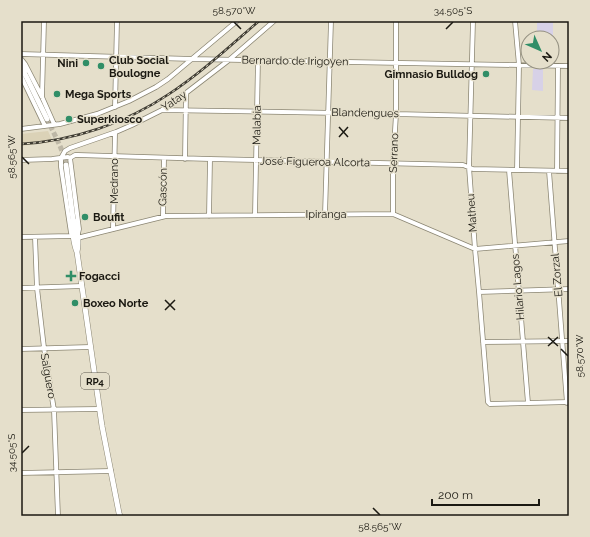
<svg xmlns="http://www.w3.org/2000/svg" width="590" height="537" viewBox="0 0 590 537" font-family="Raleway,sans-serif">
<rect width="100%" height="100%" fill="#e5dfcb"/>
<!-- built -->
<path fill="#dbd2b7" d="M 48,131 L 53,142 L 21,146 L 21,134 Z"/>
<!-- education -->
<path fill="#d7d1e7" d="M 537,21 L 553,21 L 553,62 L 538,62 L 552,62 L 552,38 L 537,38 Z
M 533,69 L 543,69 L 543,91 L 532,90 Z"/>
<g fill="none" stroke-linecap="round" stroke-linejoin="round">
<!-- major-tunnel -->
<path stroke="#bdb7a6" stroke-width="5" stroke-dasharray="5 2.5" stroke-linecap="butt" d="M 47,119 C 54,134 63,149 66,165"/>
<!-- minor casing -->
<g stroke="#8b8673" stroke-width="5.5">
<path id="minor" d="M 473,21 L 469,167 L 475,249 L 479,292 L 488,402 L 490,404 L 569,402
M 515,21 L 519,65 L 517,170
M 21,54 L 192,59 L 569,66
M 21,59 L 25,64 L 42,97 L 54,124
M 21,76 L 45,126
M 42,97 L 44,21
M 115,107 L 117,21
M 162,110 L 396,114 L 569,118
M 21,129 L 60,124 L 97,114 L 129,101 L 156,87 L 168,79 L 237,21
M 61,158 L 65,151 L 70,148 L 116,132 L 132,125 L 162,110 L 186,93 L 229,60 L 274,21
M 61,158 L 61,167 L 71,233
M 70,158 L 79,229 L 77,238 L 166,216 L 393,214 L 475,249 L 569,241
M 185,159 L 186,93
M 21,160 L 52,159 L 68,157 L 70,158 L 75,155 L 78,155 L 210,159 L 463,165 L 473,169 L 569,171
M 509,170 L 528,403
M 549,171 L 567,403
M 557,171 L 558,66
M 325,214 L 331,21
M 393,214 L 393,164 L 396,114 L 396,21
M 255,215 L 258,60
M 163,216 L 164,158
M 209,216 L 210,159
M 113,229 L 115,133
M 21,237 L 71,236
M 35,237 L 37,288 L 44,348 L 54,410 L 58,516
M 21,288 L 82,286
M 479,292 L 569,289
M 483,342 L 569,341
M 21,349 L 90,347
M 21,410 L 99,409
M 21,473 L 111,471"/>
</g>
<!-- major casing -->
<g stroke="#8b8673" stroke-width="6">
<path id="major" d="M 21,61 L 25,71
M 21,69 L 26,76 L 47,119
M 66,165 L 73,219 C 78,227 79,244 77,252
M 73,219 C 71,227 74,245 77,252 L 102,426 L 119,513 L 120,516"/>
</g>
<!-- minor -->
<use href="#minor" stroke="#fff" stroke-width="4"/>
<!-- major -->
<use href="#major" stroke="#fff" stroke-width="5"/>
<!-- rail casing -->
<g stroke="#3f3c33" stroke-width="2.5">
<path id="rail" d="M 21,144 C 73,141 126,123 169,94 C 201,73 230,46 259,21"/>
</g>
<!-- rail -->
<use href="#rail" stroke="#e5dfcb" stroke-width="1" stroke-dasharray="3" stroke-linecap="butt"/>
</g>
<!-- ticks -->
<path fill="none" stroke="#1b1912" stroke-width="1.5" d="M 234,22 L 241,29M 446,29 L 453,22M 339,127 L 348,137M 339,137 L 348,127M 22,157 L 29,164M 165,300 L 175,310M 165,310 L 175,300M 548,337 L 558,346M 548,346 L 558,337M 561,349 L 568,356M 22,453 L 29,446M 373,508 L 380,515"/>
<!-- markers -->
<g fill="#308e67" stroke="#e5dfcb" stroke-width="1.5">
<circle cx="86" cy="63" r="4"/>
<circle cx="101" cy="66" r="4"/>
<circle cx="486" cy="74" r="4"/>
<circle cx="57" cy="94" r="4"/>
<circle cx="69" cy="119" r="4"/>
<circle cx="85" cy="217" r="4"/>
<path d="M69 270h4v4h4v4h-4v4h-4v-4h-4v-4h4z"/>
<circle cx="75" cy="303" r="4"/>
</g>
<g text-anchor="middle" dominant-baseline="central" stroke-width="3" stroke-linejoin="round" paint-order="stroke">
<!-- shield labels -->
<rect fill="#e5dfcb" stroke="#58544a" stroke-width="1" x="81" y="373" width="28" height="16" rx="3"/>
<g font-size="10" font-weight="bold" fill="#1b1912">
<text x="95" y="381">RP4</text>
</g>
<!-- poi labels -->
<g font-size="11" font-weight="bold" fill="#1b1912" stroke="#e5dfcb" text-anchor="start">
<text x="109" y="60">Club Social<tspan x="109" dy="13">Boulogne</tspan></text>
<text x="78" y="63" text-anchor="end">Nini</text>
<text x="478" y="74" text-anchor="end">Gimnasio Bulldog</text>
<text x="65" y="94">Mega Sports</text>
<text x="77" y="119">Superkiosco</text>
<text x="93" y="217">Boufit</text>
<text x="79" y="276">Fogacci</text>
<text x="83" y="303">Boxeo Norte</text>
</g>
<!-- street labels -->
<g font-size="11" fill="#1b1912" stroke="#e5dfcb">
<text transform="translate(295 61) rotate(1)">Bernardo de Irigoyen</text>
<text transform="translate(174 101) rotate(-34)">Yatay</text>
<text transform="translate(365 113) rotate(1)">Blandengues</text>
<text transform="translate(257 125) rotate(-89)">Malabia</text>
<text transform="translate(394 153) rotate(-88)">Serrano</text>
<text transform="translate(315 162) rotate(1)">José Figueroa Alcorta</text>
<text transform="translate(114 181) rotate(-90)">Medrano</text>
<text transform="translate(163 187) rotate(-89)">Gascón</text>
<text transform="translate(472 213) rotate(-94)">Matheu</text>
<text x="326" y="214">Ipiranga</text>
<text transform="translate(557 275) rotate(-95)">El Zorzal</text>
<text transform="translate(518 287) rotate(-95)">Hilario Lagos</text>
<text transform="translate(48 376) rotate(80)">Salguero</text>
</g>
</g>
<!-- border -->
<rect width="590" height="537" fill="none" stroke="#e5dfcb" stroke-width="44"/>
<!-- north arrow -->
<g transform="translate(540 50) rotate(135)"><circle r="19" fill="#e5dfcb" stroke="#949081"/>
<path d="M0-3L7 15L0 10L-7 15Z" fill="#308e67"/>
<text y="-6" font-size="11" font-weight="bold" text-anchor="middle" fill="#1b1912">N</text>
</g>
<!-- scale -->
<path d="M432 499v6h107v-6" fill="none" stroke="#1b1912" stroke-width="2"/>
<text x="438" y="499" font-size="12" fill="#1b1912" stroke="#e5dfcb" stroke-width="3" paint-order="stroke">200 m</text>
<rect x="22" y="22" width="546" height="493" fill="none" stroke="#1b1912" stroke-width="1.5"/>
<g font-size="10" text-anchor="middle" fill="#1b1912">
<text x="234" y="14">58.570°W</text>
<text x="453" y="14">34.505°S</text>
<text transform="translate(11 157) rotate(-90)" y="4">58.565°W</text>
<text transform="translate(579 356) rotate(-90)" y="4">58.570°W</text>
<text transform="translate(11 453) rotate(-90)" y="4">34.505°S</text>
<text x="380" y="530">58.565°W</text>
</g>
</svg>
